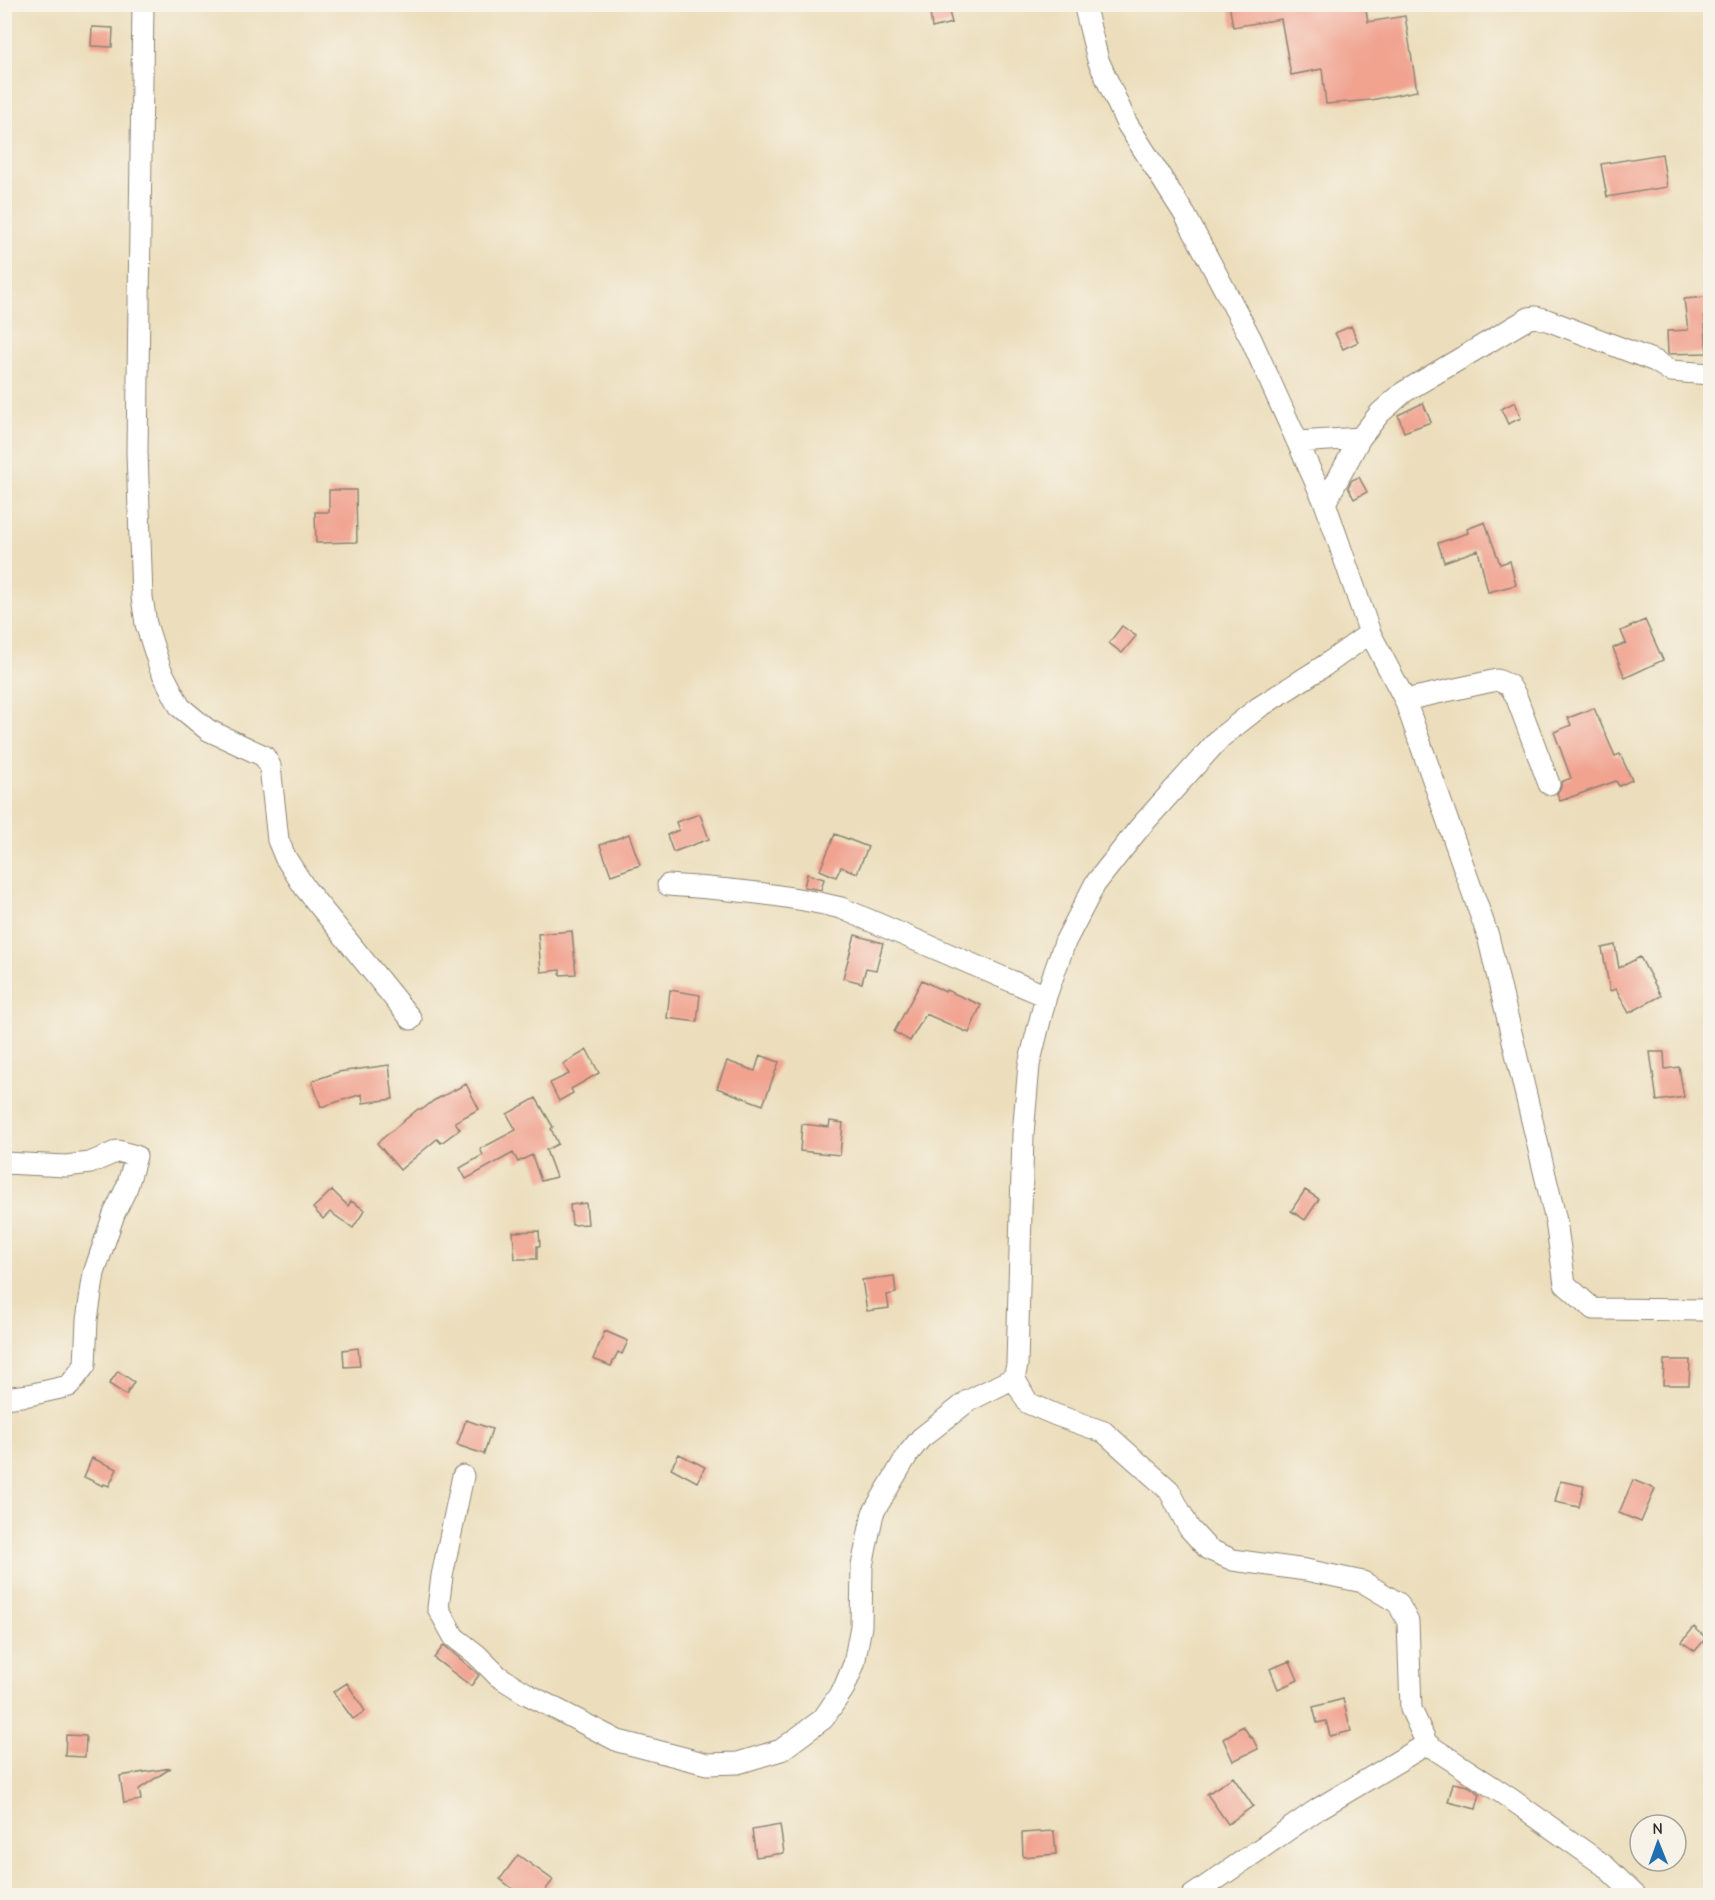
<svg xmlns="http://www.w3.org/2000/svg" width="1715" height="1900" viewBox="0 0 1715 1900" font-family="'Comic Neue',sans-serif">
<rect width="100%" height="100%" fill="#f7f3e8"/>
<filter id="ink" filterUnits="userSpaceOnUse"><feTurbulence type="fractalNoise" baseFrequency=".0167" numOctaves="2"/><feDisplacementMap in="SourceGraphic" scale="12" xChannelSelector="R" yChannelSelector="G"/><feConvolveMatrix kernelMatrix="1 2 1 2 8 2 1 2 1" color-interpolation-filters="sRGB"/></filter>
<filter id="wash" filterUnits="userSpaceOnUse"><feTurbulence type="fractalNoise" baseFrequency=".008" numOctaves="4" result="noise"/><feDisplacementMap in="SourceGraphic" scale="24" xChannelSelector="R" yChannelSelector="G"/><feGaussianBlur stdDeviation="1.35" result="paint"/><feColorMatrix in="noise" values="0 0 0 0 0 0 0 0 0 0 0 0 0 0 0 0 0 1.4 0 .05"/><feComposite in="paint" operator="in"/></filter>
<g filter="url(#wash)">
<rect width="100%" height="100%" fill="#ecdebc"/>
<g id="blocks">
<!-- building -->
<path fill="#f1a390" d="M 929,4 L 947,4 L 952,23 L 932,28 Z
M 1229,4 L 1365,4 L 1368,22 L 1405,16 L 1417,91 L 1371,100 L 1326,104 L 1322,69 L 1291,75 L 1281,19 L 1233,27 Z
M 92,27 L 113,28 L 112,47 L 91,46 Z
M 1662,154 L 1667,187 L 1607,197 L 1601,164 Z
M 1706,297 L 1708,310 L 1704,311 L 1707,353 L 1668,354 L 1667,331 L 1688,330 L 1684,299 Z
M 1351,326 L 1358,342 L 1343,349 L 1335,333 Z
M 1515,402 L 1521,418 L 1508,424 L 1501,409 Z
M 1423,403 L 1431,422 L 1404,432 L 1398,415 Z
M 1359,477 L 1367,492 L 1354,499 L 1348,487 L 1352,480 Z
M 329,490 L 356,490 L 357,542 L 316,543 L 315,512 L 329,512 Z
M 1485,522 L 1500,564 L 1510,561 L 1516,585 L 1488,592 L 1478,550 L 1444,562 L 1438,543 L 1468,533 L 1467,529 Z
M 1645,620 L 1663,660 L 1625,678 L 1613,648 L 1626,643 L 1621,631 Z
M 1122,626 L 1136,636 L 1122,653 L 1109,643 Z
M 1594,708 L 1615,756 L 1620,754 L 1632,780 L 1619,786 L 1616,781 L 1560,801 L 1557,793 L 1561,787 L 1561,782 L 1571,778 L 1554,732 L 1571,725 L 1568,718 Z
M 700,814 L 709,839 L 673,852 L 667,835 L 679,830 L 676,822 Z
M 629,834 L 640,865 L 611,875 L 600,845 Z
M 835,834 L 868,847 L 857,873 L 841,867 L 836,877 L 820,870 Z
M 807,874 L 824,879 L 821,890 L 804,887 Z
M 572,931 L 576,974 L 560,975 L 560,970 L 541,972 L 538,934 Z
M 855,935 L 883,943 L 876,970 L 866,968 L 862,983 L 843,978 Z
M 1615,945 L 1619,968 L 1640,957 L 1661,996 L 1629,1013 L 1616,989 L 1610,991 L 1602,948 Z
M 922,980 L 945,992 L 946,990 L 981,1005 L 969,1033 L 926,1014 L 910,1041 L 894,1032 Z
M 670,990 L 700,995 L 697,1022 L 667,1018 Z
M 587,1050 L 599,1073 L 571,1089 L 573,1093 L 559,1101 L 550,1083 L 569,1074 L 563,1064 Z
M 1650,1052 L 1664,1052 L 1665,1069 L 1679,1067 L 1684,1097 L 1657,1101 Z
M 760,1055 L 779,1062 L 763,1105 L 717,1088 L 727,1061 L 755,1071 Z
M 389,1065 L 393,1099 L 363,1103 L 362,1094 L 321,1107 L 312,1081 L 338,1072 Z
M 466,1084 L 479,1109 L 455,1122 L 460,1129 L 441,1143 L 437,1139 L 400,1170 L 377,1143 L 418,1109 L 423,1109 L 433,1101 Z
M 536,1098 L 553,1127 L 551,1129 L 558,1144 L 546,1150 L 556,1177 L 541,1181 L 532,1155 L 518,1162 L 513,1153 L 466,1179 L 460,1168 L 483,1155 L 480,1149 L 516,1130 L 507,1114 Z
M 830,1121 L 843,1123 L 840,1155 L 800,1151 L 802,1124 L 829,1127 Z
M 332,1190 L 348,1206 L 351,1201 L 365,1210 L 353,1228 L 330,1212 L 323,1219 L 313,1208 Z
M 1305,1190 L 1319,1199 L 1305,1220 L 1291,1211 Z
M 586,1203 L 588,1224 L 572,1225 L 570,1205 Z
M 539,1231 L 540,1246 L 537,1246 L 537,1259 L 515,1259 L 513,1232 Z
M 894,1276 L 896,1293 L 887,1295 L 889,1308 L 867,1311 L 862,1280 Z
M 605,1331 L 628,1341 L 622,1354 L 618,1352 L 611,1366 L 593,1359 Z
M 358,1348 L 360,1366 L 344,1367 L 343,1350 Z
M 1664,1360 L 1690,1360 L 1689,1385 L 1663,1385 Z
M 118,1371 L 134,1382 L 126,1395 L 109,1384 Z
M 466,1420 L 492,1429 L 484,1454 L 457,1445 Z
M 679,1454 L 705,1467 L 697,1482 L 671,1468 Z
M 92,1458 L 117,1469 L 109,1486 L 104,1484 L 103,1486 L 84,1477 Z
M 1633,1480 L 1655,1489 L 1641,1522 L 1619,1513 Z
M 1560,1481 L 1584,1486 L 1579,1507 L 1555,1502 Z
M 1694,1627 L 1706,1638 L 1695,1651 L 1682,1642 Z
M 444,1645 L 479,1675 L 471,1686 L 434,1658 Z
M 1290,1661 L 1298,1680 L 1278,1689 L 1270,1669 Z
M 347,1683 L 365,1711 L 353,1719 L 333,1692 Z
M 1343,1699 L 1351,1731 L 1330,1736 L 1326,1721 L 1317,1723 L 1313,1707 Z
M 1243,1726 L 1251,1738 L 1252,1737 L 1258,1749 L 1233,1761 L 1223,1739 Z
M 66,1735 L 86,1736 L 85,1757 L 65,1756 Z
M 171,1768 L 139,1789 L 141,1800 L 124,1803 L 120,1776 Z
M 1233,1777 L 1253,1806 L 1228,1824 L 1207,1794 Z
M 1453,1783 L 1468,1786 L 1480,1794 L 1476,1809 L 1448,1802 Z
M 780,1825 L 784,1853 L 756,1857 L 752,1830 Z
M 1054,1831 L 1056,1854 L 1023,1857 L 1022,1833 Z
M 518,1855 L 553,1880 L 541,1896 L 522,1896 L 500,1879 Z"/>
</g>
</g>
<g filter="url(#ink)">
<use href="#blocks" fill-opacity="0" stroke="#8c8474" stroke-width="1.5"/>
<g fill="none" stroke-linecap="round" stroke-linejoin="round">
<!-- minor casing -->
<g stroke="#8c8474" stroke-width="23">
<path id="minor" d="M 143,4 L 137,452 L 142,597 L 146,624 L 160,668 L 180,707 L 208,730 L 264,756 L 270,766 L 278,840 L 285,857 L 305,888 L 411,1019
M 1084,4 L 1098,60 L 1126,122 L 1185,215 L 1251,339 L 1325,503 L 1370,633 L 1405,700 L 1488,936 L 1556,1221 L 1565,1284 L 1593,1309 L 1710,1310
M 1298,442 L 1360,438
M 1325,503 L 1360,438 L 1380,413 L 1404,392 L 1529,318 L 1536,317 L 1547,320 L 1655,361 L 1671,371 L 1710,374
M 1405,700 L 1497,680 L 1509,685 L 1516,696 L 1549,784
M 668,885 C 726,889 784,894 841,908 L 1046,996
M 4,1163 L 66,1166 L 90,1163 L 118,1151 L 136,1156 L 127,1187 L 114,1214 L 94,1273 L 87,1320 L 85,1365 L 69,1386 L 29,1395 L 4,1398
M 1014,1378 L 1028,1403 L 1056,1415 L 1104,1432 L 1169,1490 L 1189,1528 L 1208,1549 L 1233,1560 L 1306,1570 L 1363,1582 L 1398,1603 L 1408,1622 L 1411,1709 L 1427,1744 L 1511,1799 L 1605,1866 L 1636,1896
M 463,1476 L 442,1576 L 438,1608 L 454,1637 L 476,1654 L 498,1676 L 527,1694 L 618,1741 L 707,1764 L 738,1763 L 781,1750 L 823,1719 L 844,1688 L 854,1664 L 861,1626 L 862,1566 L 873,1513 L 908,1454 L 921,1438 L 968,1401 L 1014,1378 L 1017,1365 L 1023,1134 L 1029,1065 L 1046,996 L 1065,942 L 1095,884 L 1140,827 L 1220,738 L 1258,708 L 1324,666 L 1370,633
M 1192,1896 L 1318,1809 L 1427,1744"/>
</g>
<!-- minor -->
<use href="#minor" stroke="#fff" stroke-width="21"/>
</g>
</g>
<!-- margin -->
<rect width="1715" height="1900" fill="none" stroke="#f7f3e8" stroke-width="24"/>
<!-- north arrow -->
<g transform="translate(1658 1843) rotate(359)"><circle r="28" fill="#f7f3e8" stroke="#a5a39c" stroke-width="1.5"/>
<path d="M0-4.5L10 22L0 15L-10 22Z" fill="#1f6fb2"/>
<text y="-9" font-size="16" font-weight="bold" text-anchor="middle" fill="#2b2b2b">N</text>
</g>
</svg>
